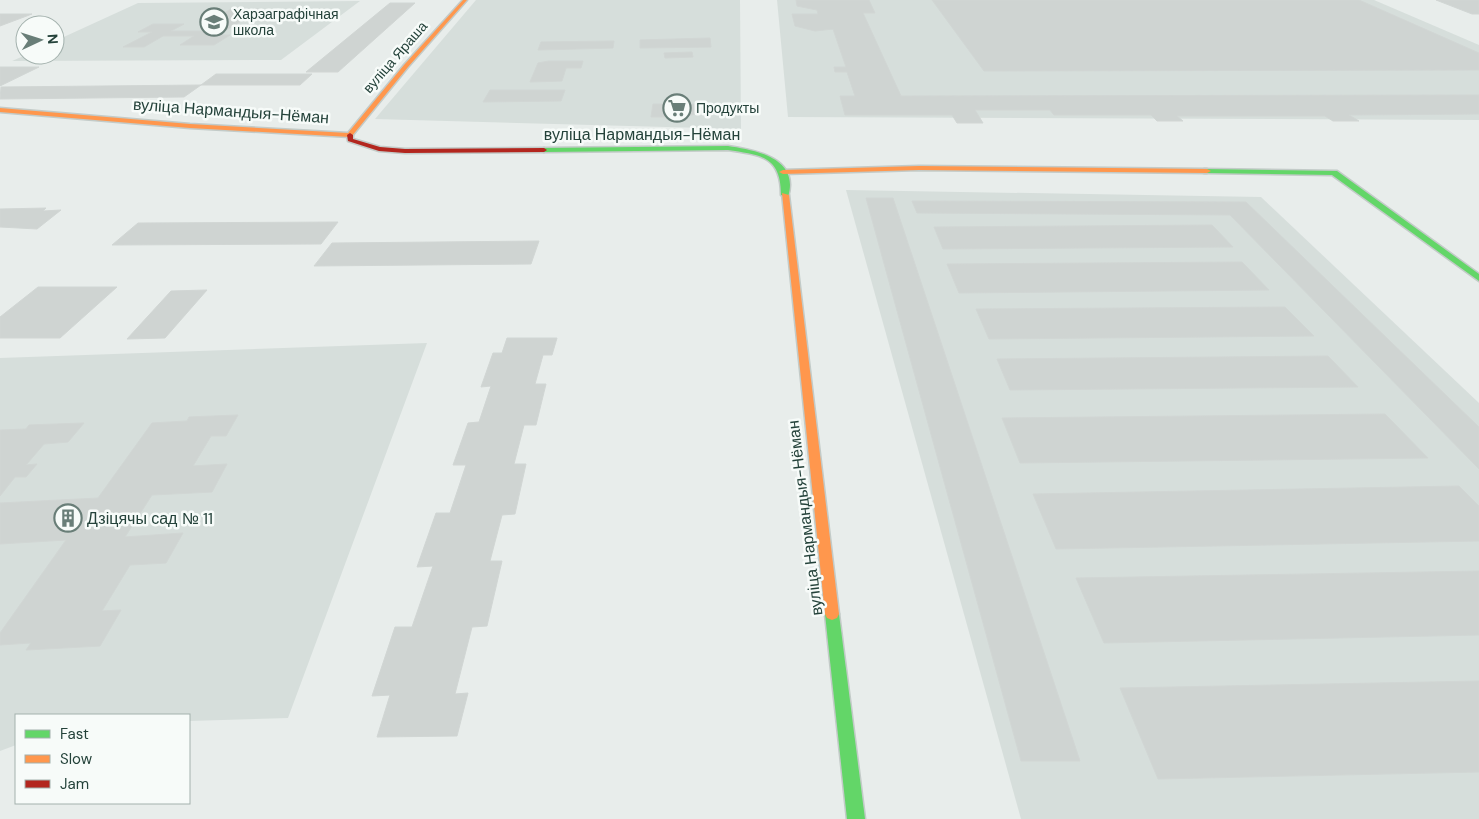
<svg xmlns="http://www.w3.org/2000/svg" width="1479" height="819" viewBox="0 0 1479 819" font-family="'DM Sans',sans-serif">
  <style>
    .built { fill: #d6dedb }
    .building { fill: #cfd4d2; stroke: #d1d6d4 }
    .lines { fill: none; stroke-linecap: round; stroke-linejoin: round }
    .fast-casing { stroke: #c3cbc8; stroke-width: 3 }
    .slow-casing { stroke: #c3cbc8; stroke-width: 3 }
    .jam-casing { stroke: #c3cbc8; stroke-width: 3 }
    .fast { fill: #63d668; fill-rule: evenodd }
    .slow { fill: #ff974d; fill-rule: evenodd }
    .jam { fill: #b3261e; fill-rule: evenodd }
    .labels { text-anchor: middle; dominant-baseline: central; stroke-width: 5; stroke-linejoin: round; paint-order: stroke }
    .far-poi-label { font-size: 14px; fill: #24423a; stroke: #f7fbf9; text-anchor: start }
    .far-street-label { font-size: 14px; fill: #24423a; stroke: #f7fbf9 }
    .street-label { font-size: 16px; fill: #24423a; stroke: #f7fbf9 }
    .poi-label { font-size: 16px; fill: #24423a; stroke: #f7fbf9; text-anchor: start }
  </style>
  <rect width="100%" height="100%" fill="#e8edeb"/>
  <g class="built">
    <path d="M 476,0 L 740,0 L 741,129 L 375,119 Z"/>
    <path d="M 777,0 L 1374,0 L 1479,45 L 1479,120 L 788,117 Z"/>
    <path d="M 360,1 L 281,60 L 12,61 L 26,55 L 55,55 L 55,41 L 138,3 Z"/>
    <path d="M 846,190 L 1261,197 L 1479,403 L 1479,819 L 1021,819 Z"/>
    <path d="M 427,343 L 288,718 L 189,721 L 189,715 L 16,715 L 16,745 L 0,751 L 0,358 Z"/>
  </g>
  <g class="building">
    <path d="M 796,0 L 869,0 L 875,13 L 863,13 L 901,96 L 1479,95 L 1479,114 L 1349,115 L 1359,121 L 1333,121 L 1325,116 L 1177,116 L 1183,121 L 1157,121 L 1151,115 L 1054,115 L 1050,110 L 975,110 L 983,123 L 957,123 L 952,115 L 845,115 L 840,96 L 855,96 L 847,72 L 835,72 L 834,67 L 846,67 L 833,29 L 815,31 L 795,26 L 792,14 L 818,14 L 817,10 L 797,6 Z"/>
    <path d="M 932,0 L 1359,0 L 1479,53 L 1479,70 L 984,71 Z"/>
    <path d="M 1436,0 L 1479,0 L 1479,14 L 1472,14 Z"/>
    <path d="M 390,3 L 415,3 L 338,72 L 306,72 Z"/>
    <path d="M 231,9 L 258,9 L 249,15 L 283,15 L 275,20 L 243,20 L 218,35 L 230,35 L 214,45 L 180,45 L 194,36 L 163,36 L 144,47 L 123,47 L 152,32 L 138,32 L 153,24 L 184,24 L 171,31 L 204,31 L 229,17 L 217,17 Z"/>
    <path d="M 0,14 L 32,14 L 0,26 Z"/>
    <path d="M 710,38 L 711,47 L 640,48 L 640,40 Z"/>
    <path d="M 614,41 L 613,48 L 538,50 L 541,42 Z"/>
    <path d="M 692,52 L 693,57 L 665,58 L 664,53 Z"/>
    <path d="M 549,61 L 583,61 L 581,68 L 566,68 L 562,81 L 530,82 L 538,63 Z"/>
    <path d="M 0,67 L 39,67 L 0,86 Z"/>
    <path d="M 216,74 L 312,74 L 300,85 L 201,85 Z"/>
    <path d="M 201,85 L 184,97 L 0,99 L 1,87 Z"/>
    <path d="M 490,90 L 565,90 L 561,101 L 483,102 Z"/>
    <path d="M 653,104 L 703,104 L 702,112 L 684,117 L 651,117 Z"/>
    <path d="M 866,198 L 893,198 L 1080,761 L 1021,761 Z"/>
    <path d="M 912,201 L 1246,202 L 1479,427 L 1479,469 L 1230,215 L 917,213 Z"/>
    <path d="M 46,208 L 43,211 L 61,210 L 37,229 L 0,227 L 0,209 Z"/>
    <path d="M 338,222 L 321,244 L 112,245 L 138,223 Z"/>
    <path d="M 1212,225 L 1233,247 L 943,249 L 934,227 Z"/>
    <path d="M 539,241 L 531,264 L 314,266 L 332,243 Z"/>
    <path d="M 1242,262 L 1269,290 L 959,293 L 947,264 Z"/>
    <path d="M 38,287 L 117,287 L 60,338 L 0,338 L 0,317 Z"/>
    <path d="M 207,290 L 165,338 L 127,339 L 171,291 Z"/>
    <path d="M 1285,307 L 1314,336 L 989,339 L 976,309 Z"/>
    <path d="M 507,338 L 557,338 L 552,355 L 543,355 L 535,384 L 546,384 L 536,425 L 524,425 L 514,464 L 526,464 L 515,514 L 502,515 L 490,561 L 502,561 L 487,626 L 472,627 L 455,694 L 468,693 L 457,736 L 377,737 L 390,695 L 372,696 L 395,627 L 412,627 L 433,566 L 417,567 L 436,513 L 450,513 L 466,465 L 453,465 L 468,423 L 479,422 L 491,386 L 481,387 L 493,353 L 502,353 Z"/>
    <path d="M 1328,356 L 1358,387 L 1010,390 L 997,359 Z"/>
    <path d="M 1385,414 L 1428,458 L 1020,463 L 1002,418 Z"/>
    <path d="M 238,415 L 226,436 L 211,436 L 193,466 L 227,464 L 212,492 L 152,495 L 125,537 L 183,533 L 166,563 L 130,565 L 102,611 L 121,610 L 100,646 L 26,650 L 31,643 L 0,645 L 0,633 L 66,540 L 0,544 L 0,503 L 98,498 L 152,423 L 187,421 L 189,417 Z"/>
    <path d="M 84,423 L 68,442 L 44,444 L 26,465 L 37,464 L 26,477 L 15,477 L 0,496 L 0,430 L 26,429 L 29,425 Z"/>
    <path d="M 1459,486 L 1479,506 L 1479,541 L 1056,549 L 1033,494 Z"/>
    <path d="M 1479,571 L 1479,635 L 1104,643 L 1076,578 Z"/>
    <path d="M 1479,681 L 1479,772 L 1158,779 L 1120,688 Z"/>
  </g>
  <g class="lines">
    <g class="fast-casing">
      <g id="fast">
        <path d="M 728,146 C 755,150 800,158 788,197 L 781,195 C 781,156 761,155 728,150 L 544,152 L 541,150 L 544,148 Z"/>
        <path d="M 1204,169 L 1337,171 L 1479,274 L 1479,281 L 1332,175 L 1207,173 L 1204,173 Z"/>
        <path d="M 832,608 L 837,610 L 839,614 L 865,819 L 847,819 L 825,614 L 827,610 Z"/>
      </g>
    </g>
    <g class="slow-casing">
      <g id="slow">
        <path d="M 463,0 L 467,0 L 408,67 L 352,136 L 350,137 L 190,128 L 0,112 L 0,108 L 190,124 L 348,133 L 404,65 Z"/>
        <path d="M 919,166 L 1207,169 L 1211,171 L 1207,173 L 919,170 L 783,174 L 779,172 L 783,170 Z"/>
        <path d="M 782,193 L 789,195 L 839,614 L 837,618 L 832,620 L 827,618 L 825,614 Z"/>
      </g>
    </g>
    <g class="jam-casing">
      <path id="jam" d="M 350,133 L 353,135 L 353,139 L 380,147 L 405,149 L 544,148 L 547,150 L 544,152 L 405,153 L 379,151 L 348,141 L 347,135 Z"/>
    </g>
    <use href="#fast" class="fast"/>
    <use href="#slow" class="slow"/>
    <use href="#jam" class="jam"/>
  </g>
  <defs>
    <g id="school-ring" transform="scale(1.4375)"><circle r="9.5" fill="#f7fbf9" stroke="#697e78" stroke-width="1.5"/><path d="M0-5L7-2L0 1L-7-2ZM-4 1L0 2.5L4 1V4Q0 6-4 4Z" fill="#697e78"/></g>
    <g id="supermarket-ring" transform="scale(1.4375)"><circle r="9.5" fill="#f7fbf9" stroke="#697e78" stroke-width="1.5"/><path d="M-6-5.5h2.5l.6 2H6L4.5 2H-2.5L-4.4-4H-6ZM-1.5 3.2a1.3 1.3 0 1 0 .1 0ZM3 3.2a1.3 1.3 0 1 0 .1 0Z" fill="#697e78"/></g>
    <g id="building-ring" transform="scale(1.4375)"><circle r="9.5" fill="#f7fbf9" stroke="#697e78" stroke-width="1.5"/><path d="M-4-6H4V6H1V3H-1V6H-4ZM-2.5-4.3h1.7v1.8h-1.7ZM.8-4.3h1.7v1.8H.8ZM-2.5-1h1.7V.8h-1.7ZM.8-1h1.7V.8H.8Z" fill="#697e78"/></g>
  </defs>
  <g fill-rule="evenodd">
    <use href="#school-ring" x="214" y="22"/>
    <use href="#supermarket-ring" x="677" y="108"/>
    <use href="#building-ring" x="68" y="518"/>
  </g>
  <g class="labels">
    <g class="far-poi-label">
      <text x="233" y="14">Харэаграфічная<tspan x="233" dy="16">школа</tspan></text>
      <text x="696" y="108">Продукты</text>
    </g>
    <g class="far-street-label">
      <text transform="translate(395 57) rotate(-49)">вуліца Яраша</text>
    </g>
    <g class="street-label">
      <text transform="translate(231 111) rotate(4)">вуліца Нармандыя-Нёман</text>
      <text x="642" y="134">вуліца Нармандыя-Нёман</text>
      <text transform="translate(805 518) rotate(-97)">вуліца Нармандыя-Нёман</text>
    </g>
    <g class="poi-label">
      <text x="87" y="518">Дзіцячы сад № 11</text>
    </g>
  </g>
  <rect x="15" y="714" width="175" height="90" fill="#f7fbf9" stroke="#a3b1ad"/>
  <rect x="25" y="730" width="25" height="8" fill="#63d668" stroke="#a3b1ad"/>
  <text x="60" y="739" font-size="15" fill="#24423a">Fast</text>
  <rect x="25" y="755" width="25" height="8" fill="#ff974d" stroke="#a3b1ad"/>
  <text x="60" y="764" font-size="15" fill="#24423a">Slow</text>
  <rect x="25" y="780" width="25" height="8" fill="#b3261e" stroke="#a3b1ad"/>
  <text x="60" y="789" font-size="15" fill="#24423a">Jam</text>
  <g transform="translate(40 40) rotate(86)"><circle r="24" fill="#f7fbf9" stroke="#a3b1ad"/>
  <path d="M0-4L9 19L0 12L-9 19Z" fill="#697e78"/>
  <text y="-8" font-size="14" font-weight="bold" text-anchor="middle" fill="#24423a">N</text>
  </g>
</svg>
